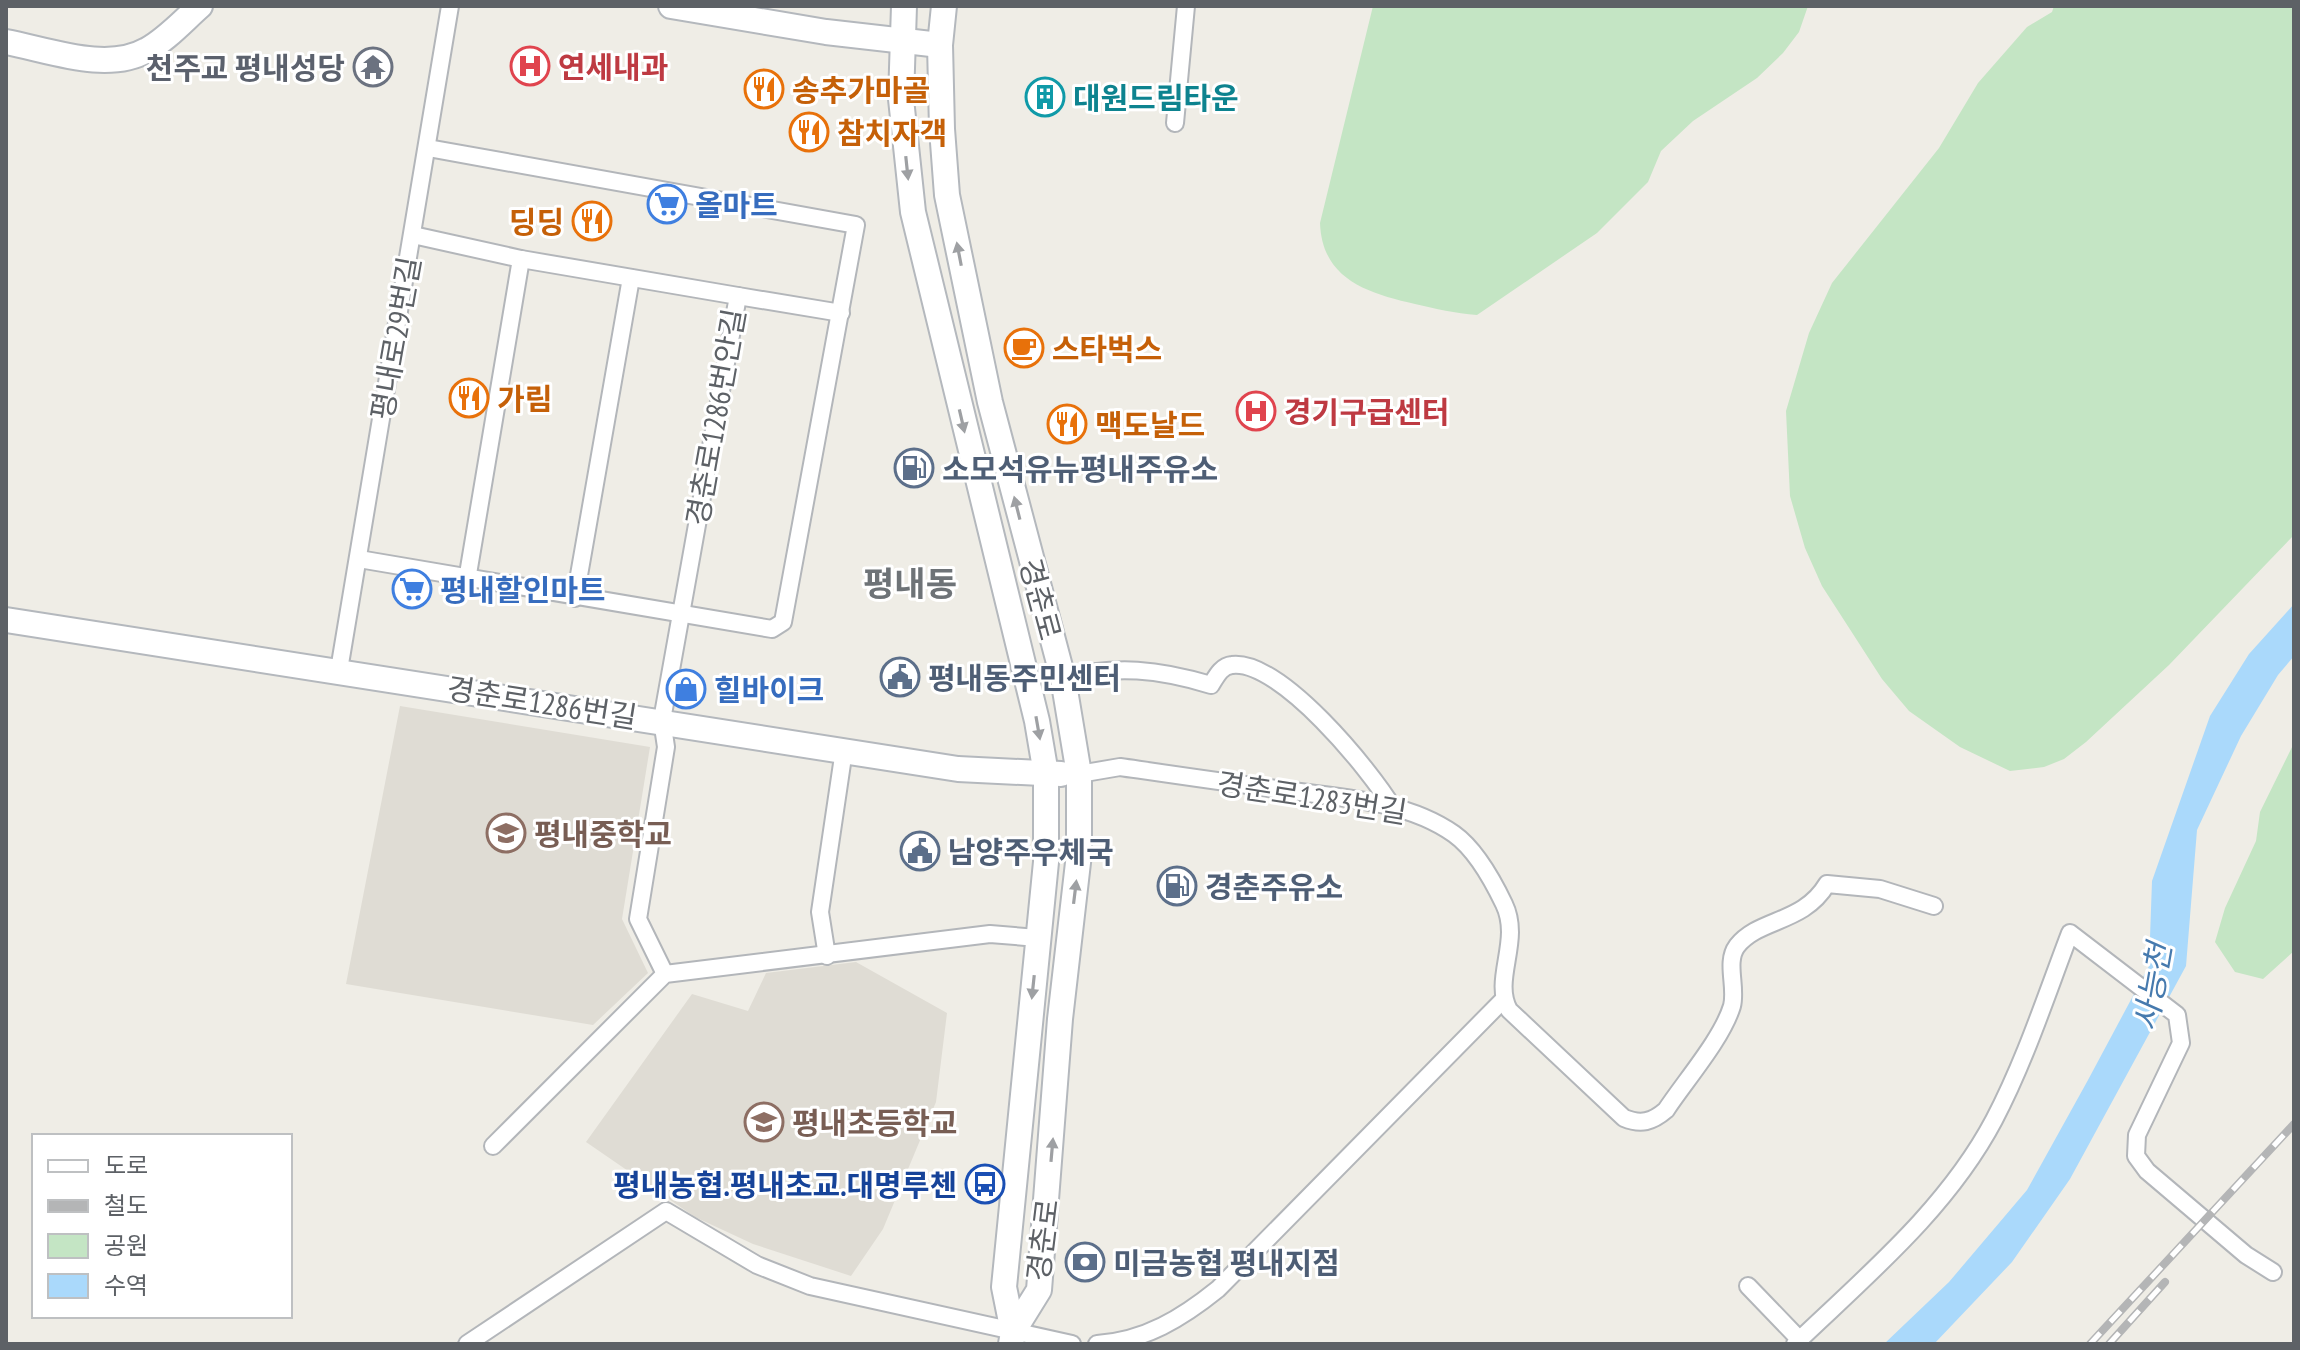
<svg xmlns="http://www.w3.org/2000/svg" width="2300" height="1350" viewBox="0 0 2300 1350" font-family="'PT Sans Narrow','Noto Sans KR',sans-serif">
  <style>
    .education { fill: #dfdcd4 }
    .green { fill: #c4e5c4 }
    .water { fill: #aad9fb }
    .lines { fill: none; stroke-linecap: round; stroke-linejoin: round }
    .street-casing { stroke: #b3b6ba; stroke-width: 20 }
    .secondary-casing { stroke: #b4b8bd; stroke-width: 28 }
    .street { stroke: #fff; stroke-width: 16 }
    .secondary { stroke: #fff; stroke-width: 24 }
    .rail-casing { stroke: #b4b5b6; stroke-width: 8 }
    .rail { stroke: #fff; stroke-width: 5; stroke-dasharray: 15; stroke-linecap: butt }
    .oneway { fill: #9ea0a3 }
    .labels { text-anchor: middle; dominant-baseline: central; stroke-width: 6; stroke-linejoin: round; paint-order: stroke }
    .health-label { font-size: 30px; font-weight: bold; fill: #be3a42; stroke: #fff; text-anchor: start }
    .worship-label { font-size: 30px; font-weight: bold; fill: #5b616d; stroke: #fff; text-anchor: end }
    .food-label { font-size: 30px; font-weight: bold; fill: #c56008; stroke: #fff; text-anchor: start }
    .culture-label { font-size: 30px; font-weight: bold; fill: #0d838f; stroke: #fff; text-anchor: start }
    .shop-label { font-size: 30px; font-weight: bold; fill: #366cbe; stroke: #fff; text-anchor: start }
    .street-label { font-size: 30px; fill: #5d6166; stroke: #fff }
    .service-label { font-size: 30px; font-weight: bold; fill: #4e5e75; stroke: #fff; text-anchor: start }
    .education-label { font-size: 30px; font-weight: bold; fill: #785e54; stroke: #fff; text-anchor: start }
    .transit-label { font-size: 30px; font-weight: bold; fill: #164399; stroke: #fff; text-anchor: end }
    .water-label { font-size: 32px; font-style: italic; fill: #467aae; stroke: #fff }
    .quarter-label { font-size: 34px; font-weight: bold; fill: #6e7377; stroke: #fff }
  </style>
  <rect width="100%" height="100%" fill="#efede6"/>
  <g class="education">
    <path d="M 400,706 L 650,747 L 622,919 L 648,973 L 593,1025 L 346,984 Z"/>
    <path d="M 856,962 L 947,1013 L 936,1102 L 883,1229 L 851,1276 L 753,1244 L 695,1217 L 586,1142 L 692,994 L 748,1011 L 766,973 Z"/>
  </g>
  <g class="green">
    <path d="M 1373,6 L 1808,6 L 1799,32 L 1783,53 L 1757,78 L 1693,121 L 1661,151 L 1648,182 L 1597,233 L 1477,315 C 1455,313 1436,309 1415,304 C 1367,293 1322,279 1320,223 Z"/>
    <path d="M 2054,6 L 2294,6 L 2294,535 L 2169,665 L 2086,742 L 2064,759 L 2044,767 L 2010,771 L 1960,747 L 1909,711 L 1882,679 L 1822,586 L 1805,548 L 1790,496 L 1786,411 L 1809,333 L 1832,283 L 1939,148 L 1978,83 L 2027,27 L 2052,12 Z"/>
    <path d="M 2294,743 L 2294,951 L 2263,979 L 2235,972 L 2215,942 L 2225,908 L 2256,841 L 2260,812 Z"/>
  </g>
  <path class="water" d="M 2294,604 L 2294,656 L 2278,675 L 2241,736 L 2197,830 L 2186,966 L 2070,1179 L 2012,1262 L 1934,1344 L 1884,1344 L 1949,1282 L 2027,1190 L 2088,1080 L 2149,966 L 2152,881 L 2210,716 L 2249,654 Z"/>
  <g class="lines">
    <g class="street-casing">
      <g id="street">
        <path d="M 1175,123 L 1186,6"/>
        <path d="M 413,235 L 521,259 L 738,296 L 662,720 L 666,747 L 638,919 L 665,974"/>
        <path d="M 738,296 L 841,313"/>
        <path d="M 359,559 L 772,629 L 783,622 L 856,225 L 428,148"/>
        <path d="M 467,580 L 521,259"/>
        <path d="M 575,598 L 631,278"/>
        <path d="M 339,670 L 450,6"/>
        <path d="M 1063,678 C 1117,665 1158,669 1211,685 C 1216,677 1221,666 1232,665 C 1280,659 1371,771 1393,808"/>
        <path d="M 1079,774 L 1120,767 C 1175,775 1229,783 1284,790 C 1341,798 1406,800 1454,834 C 1475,849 1493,881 1504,904 C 1522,941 1492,979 1509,1010 L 1624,1118 C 1641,1125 1652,1122 1666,1110 C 1685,1081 1722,1039 1732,1006 C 1737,987 1725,962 1737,946 C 1759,918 1803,924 1827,884 L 1880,889 L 1934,906"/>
        <path d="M 827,956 L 820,912 L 844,750"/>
        <path d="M 493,1146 L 665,974 L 990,934 L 1038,938"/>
        <path d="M 1748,1286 L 1800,1340"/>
        <path d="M 467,1344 L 666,1211 L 757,1265 L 810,1286 L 1072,1344"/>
        <path d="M 1097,1344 C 1145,1341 1182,1318 1218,1289 L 1503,1000"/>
        <path d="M 1795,1344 C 1866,1276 1947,1209 1994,1120 C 2025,1061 2046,996 2070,933 L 2177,1015 L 2181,1043 L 2137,1135 L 2136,1156 L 2147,1171 L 2246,1255 L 2273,1272"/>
      </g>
    </g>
    <g class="secondary-casing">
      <g id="secondary">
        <path d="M 671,6 L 826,32 L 940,45"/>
        <path d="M 904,6 L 901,99 L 913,212 L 1037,721 L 1046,774 L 1046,862 L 1004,1287 L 1013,1332"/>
        <path d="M 944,6 L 940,45 L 942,129 L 947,195 L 990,402 L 1063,678 L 1079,774 L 1079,854 L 1060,1019 L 1039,1290 L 1013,1332 L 1011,1344"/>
        <path d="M 6,42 C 49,50 107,73 147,50 C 166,40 184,20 200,6"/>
        <path d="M 6,620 L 958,769 L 1061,774"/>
      </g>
    </g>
    <use href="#street" class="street"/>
    <use href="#secondary" class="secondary"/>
    <g class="rail-casing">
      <g id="rail">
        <path d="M 2090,1344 L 2294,1124"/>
        <path d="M 2109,1344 L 2165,1282"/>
      </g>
    </g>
    <use href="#rail" class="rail"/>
  </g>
  <defs><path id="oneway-solid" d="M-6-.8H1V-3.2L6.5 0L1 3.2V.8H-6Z" transform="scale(2)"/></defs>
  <g class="oneway">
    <use href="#oneway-solid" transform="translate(907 168) rotate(84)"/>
    <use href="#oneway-solid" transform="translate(959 254) rotate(-101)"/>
    <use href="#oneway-solid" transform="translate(962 421) rotate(77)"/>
    <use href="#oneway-solid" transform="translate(1017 508) rotate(-104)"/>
    <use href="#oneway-solid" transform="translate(1038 728) rotate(80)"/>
    <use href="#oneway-solid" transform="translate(1075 892) rotate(-83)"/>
    <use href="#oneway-solid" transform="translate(1033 987) rotate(96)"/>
    <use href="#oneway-solid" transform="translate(1052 1150) rotate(-85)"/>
  </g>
  <defs>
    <g id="hospital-ring" transform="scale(2)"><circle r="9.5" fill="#fff" stroke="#e0444e" stroke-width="1.5"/><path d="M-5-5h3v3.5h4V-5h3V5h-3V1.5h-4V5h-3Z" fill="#e0444e"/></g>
    <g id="temple-ring" transform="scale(2)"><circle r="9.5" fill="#fff" stroke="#6b7280" stroke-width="1.5"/><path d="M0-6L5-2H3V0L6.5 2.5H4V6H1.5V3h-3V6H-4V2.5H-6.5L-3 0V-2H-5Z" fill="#6b7280"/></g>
    <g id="restaurant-ring" transform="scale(2)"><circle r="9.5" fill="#fff" stroke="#e8710a" stroke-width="1.5"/><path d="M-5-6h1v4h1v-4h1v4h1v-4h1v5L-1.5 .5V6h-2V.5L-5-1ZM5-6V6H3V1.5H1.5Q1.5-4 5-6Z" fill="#e8710a"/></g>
    <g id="building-ring" transform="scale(2)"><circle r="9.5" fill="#fff" stroke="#0f9aa8" stroke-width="1.5"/><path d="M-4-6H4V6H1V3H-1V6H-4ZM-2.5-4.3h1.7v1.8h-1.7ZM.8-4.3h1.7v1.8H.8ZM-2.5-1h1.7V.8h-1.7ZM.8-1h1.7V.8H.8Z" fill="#0f9aa8"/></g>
    <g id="supermarket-ring" transform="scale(2)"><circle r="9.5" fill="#fff" stroke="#3f7fe0" stroke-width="1.5"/><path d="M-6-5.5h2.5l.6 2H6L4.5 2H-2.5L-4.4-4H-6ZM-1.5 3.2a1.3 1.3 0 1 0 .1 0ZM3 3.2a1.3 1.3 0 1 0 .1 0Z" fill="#3f7fe0"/></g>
    <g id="cafe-ring" transform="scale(2)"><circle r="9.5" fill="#fff" stroke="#e8710a" stroke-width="1.5"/><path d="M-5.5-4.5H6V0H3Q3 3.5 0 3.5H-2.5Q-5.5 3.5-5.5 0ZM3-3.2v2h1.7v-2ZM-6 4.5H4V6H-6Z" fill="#e8710a"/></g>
    <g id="fuel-ring" transform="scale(2)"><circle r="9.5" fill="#fff" stroke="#5c6f8a" stroke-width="1.5"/><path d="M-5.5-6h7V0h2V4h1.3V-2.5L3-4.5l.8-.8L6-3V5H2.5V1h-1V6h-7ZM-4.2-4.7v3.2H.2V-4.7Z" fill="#5c6f8a"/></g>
    <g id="civic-ring" transform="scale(2)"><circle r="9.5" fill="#fff" stroke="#5c6f8a" stroke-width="1.5"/><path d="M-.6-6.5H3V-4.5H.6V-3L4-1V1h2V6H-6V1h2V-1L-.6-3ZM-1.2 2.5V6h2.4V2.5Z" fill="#5c6f8a"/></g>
    <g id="shop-ring" transform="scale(2)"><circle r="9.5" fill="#fff" stroke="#3f7fe0" stroke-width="1.5"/><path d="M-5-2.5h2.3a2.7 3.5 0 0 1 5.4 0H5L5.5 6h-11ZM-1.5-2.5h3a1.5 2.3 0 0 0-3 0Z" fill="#3f7fe0"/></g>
    <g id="school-ring" transform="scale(2)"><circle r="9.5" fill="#fff" stroke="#8d6e63" stroke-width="1.5"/><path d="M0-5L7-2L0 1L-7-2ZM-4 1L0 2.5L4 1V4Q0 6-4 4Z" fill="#8d6e63"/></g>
    <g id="bus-ring" transform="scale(2)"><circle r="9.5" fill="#fff" stroke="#1a4fb4" stroke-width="1.5"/><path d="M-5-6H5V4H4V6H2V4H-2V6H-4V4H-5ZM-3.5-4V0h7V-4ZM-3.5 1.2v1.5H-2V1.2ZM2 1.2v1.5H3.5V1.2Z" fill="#1a4fb4"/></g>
    <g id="bank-ring" transform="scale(2)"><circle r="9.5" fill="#fff" stroke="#5c6f8a" stroke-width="1.5"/><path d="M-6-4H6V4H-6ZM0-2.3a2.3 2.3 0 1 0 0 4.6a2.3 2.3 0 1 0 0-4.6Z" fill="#5c6f8a"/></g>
  </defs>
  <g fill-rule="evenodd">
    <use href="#hospital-ring" x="530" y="66"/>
    <use href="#temple-ring" x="373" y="67"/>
    <use href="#restaurant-ring" x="764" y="89"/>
    <use href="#building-ring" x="1045" y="97"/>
    <use href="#restaurant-ring" x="809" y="132"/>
    <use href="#supermarket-ring" x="667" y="204"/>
    <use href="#restaurant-ring" x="592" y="221"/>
    <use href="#cafe-ring" x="1024" y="348"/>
    <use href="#restaurant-ring" x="469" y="398"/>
    <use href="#hospital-ring" x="1256" y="411"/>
    <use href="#restaurant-ring" x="1067" y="424"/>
    <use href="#fuel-ring" x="914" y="468"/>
    <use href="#supermarket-ring" x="412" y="589"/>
    <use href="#civic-ring" x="900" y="677"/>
    <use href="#shop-ring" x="686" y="689"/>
    <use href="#school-ring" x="506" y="833"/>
    <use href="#civic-ring" x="920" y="851"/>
    <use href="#fuel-ring" x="1177" y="886"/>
    <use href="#school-ring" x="764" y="1122"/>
    <use href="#bus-ring" x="985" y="1184"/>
    <use href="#bank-ring" x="1085" y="1262"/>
  </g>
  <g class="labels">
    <g class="health-label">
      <text x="558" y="66">연세내과</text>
      <text x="1284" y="411">경기구급센터</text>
    </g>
    <g class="worship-label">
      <text x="345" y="67">천주교 평내성당</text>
    </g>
    <g class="food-label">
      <text x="792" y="89">송추가마골</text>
      <text x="837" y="132">참치자객</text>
      <text x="564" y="221" text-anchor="end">딩딩</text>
      <text x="1052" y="348">스타벅스</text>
      <text x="497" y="398">가림</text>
      <text x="1095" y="424">맥도날드</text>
    </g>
    <g class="culture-label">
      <text x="1073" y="97">대원드림타운</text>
    </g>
    <g class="shop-label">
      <text x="695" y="204">올마트</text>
      <text x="440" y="589">평내할인마트</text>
      <text x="714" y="689">힐바이크</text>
    </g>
    <g class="street-label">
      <text transform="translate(395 338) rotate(-80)">평내로29번길</text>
      <text transform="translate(715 417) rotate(-80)">경춘로1286번안길</text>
      <text transform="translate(1041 599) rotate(75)">경춘로</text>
      <text transform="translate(542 702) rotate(9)">경춘로1286번길</text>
      <text transform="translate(1312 797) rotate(9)">경춘로1283번길</text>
      <text transform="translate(1042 1240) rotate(-83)">경춘로</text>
    </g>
    <g class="service-label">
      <text x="942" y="468">소모석유뉴평내주유소</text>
      <text x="928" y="677">평내동주민센터</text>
      <text x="948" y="851">남양주우체국</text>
      <text x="1205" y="886">경춘주유소</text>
      <text x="1113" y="1262">미금농협 평내지점</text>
    </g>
    <g class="education-label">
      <text x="534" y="833">평내중학교</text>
      <text x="792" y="1122">평내초등학교</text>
    </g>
    <g class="transit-label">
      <text x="957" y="1184">평내농협.평내초교.대명루첸</text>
    </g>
    <g class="water-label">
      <text transform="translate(2152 987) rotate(-80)">사능천</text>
    </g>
    <g class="quarter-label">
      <text x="910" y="583">평내동</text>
    </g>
  </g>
  <rect width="2300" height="1350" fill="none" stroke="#5d6166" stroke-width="16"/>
  <rect x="32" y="1134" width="260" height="184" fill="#ffffff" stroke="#bec0c2" stroke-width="2"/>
  <rect x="48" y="1160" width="40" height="12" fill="#ffffff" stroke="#bec0c2" stroke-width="2"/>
  <text x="104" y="1174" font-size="24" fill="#5d6166">도로</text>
  <rect x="48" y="1200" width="40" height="12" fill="#b4b5b6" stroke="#bec0c2" stroke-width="2"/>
  <text x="104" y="1214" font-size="24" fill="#5d6166">철도</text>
  <rect x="48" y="1234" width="40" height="24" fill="#c4e5c4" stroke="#bec0c2" stroke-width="2"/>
  <text x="104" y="1254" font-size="24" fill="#5d6166">공원</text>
  <rect x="48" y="1274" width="40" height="24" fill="#aad9fb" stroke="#bec0c2" stroke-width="2"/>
  <text x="104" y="1294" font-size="24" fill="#5d6166">수역</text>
</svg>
